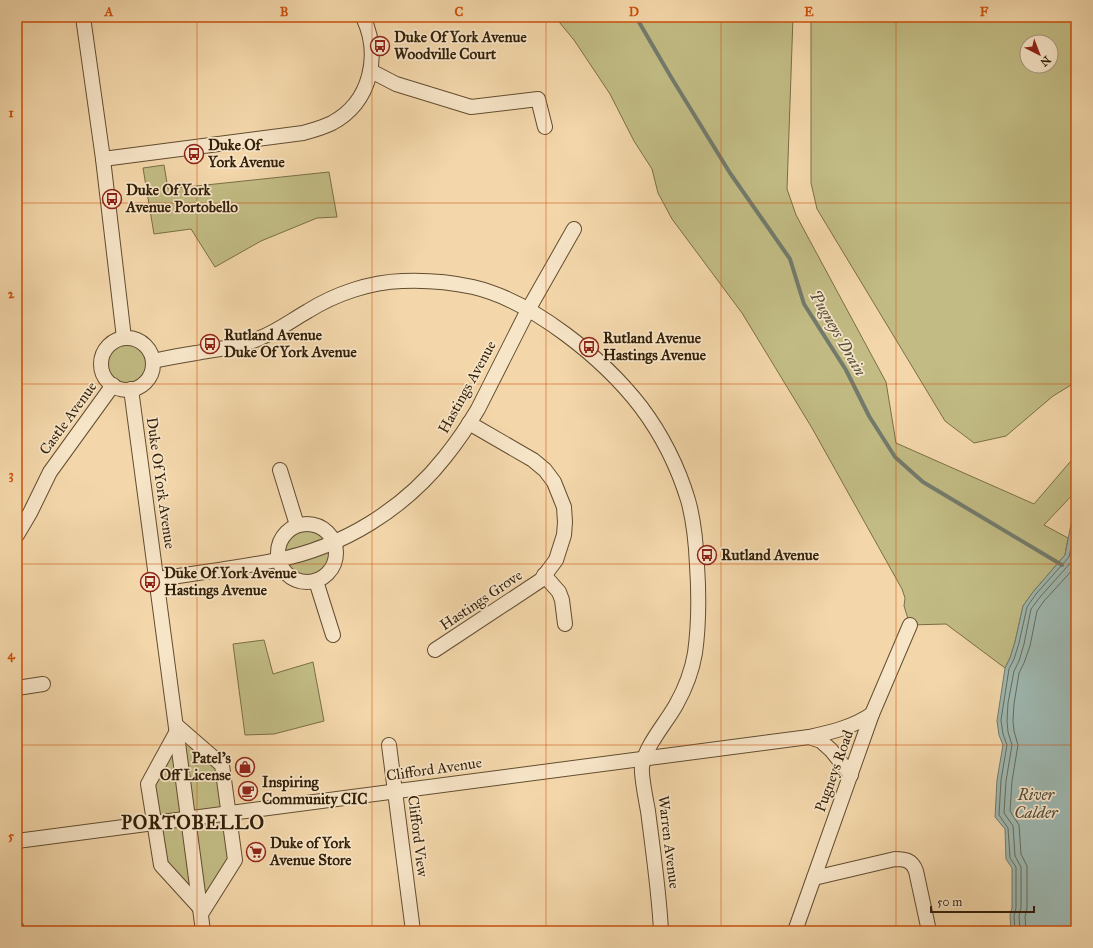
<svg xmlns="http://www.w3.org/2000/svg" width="1093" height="948" viewBox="0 0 1093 948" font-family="'IM FELL Great Primer',serif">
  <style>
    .green { fill: #c2bc84; stroke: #7a6e46; fill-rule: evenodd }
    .water { fill: #9eb8b1; stroke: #737b6d }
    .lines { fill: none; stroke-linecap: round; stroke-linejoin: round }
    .shore { stroke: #686c5c; stroke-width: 1 }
    .stream { stroke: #737b6d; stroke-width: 4 }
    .street-casing { stroke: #624d30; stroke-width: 16 }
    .street { stroke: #f7e5c8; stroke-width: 14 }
    .grid { fill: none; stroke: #cd500b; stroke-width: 1; stroke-opacity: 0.55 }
    .labels { text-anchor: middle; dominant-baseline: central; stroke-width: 3.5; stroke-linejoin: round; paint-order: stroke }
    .poi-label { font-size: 15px; font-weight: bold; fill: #321f08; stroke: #f7e5c8; text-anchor: start }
    .street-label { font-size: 15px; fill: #321f08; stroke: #f7e5c8 }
    .water-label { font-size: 16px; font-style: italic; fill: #524d3b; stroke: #f7e5c8 }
    .district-label { font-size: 19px; font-weight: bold; letter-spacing: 1px; fill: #321f08; stroke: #f7e5c8 }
    .neatline { fill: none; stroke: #cd500b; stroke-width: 1.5 }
    .grid-label { font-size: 13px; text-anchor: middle; font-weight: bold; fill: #cd500b }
  </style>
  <rect width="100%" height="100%" fill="#f3d7aa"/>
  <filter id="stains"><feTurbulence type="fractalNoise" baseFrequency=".005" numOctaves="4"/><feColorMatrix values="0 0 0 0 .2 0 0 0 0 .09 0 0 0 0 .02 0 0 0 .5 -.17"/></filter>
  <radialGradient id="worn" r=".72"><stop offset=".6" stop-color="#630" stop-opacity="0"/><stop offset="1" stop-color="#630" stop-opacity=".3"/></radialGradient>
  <g class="green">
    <path d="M 555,17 L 793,17 L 787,189 L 796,215 L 886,382 L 896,443 L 1034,504 L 1076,455 L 1076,491 L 1044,525 L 1068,538 L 1065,555 L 1033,592 L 1023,606 L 1015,642 L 1010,658 L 1005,668 L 946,624 L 910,625 L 904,606 L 905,598 L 902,589 L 812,428 L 742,313 L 672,219 L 658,193 L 652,169 L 634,141 L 610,94 L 574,40 Z"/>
    <path d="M 811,17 L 1076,17 L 1076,382 L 1053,396 L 1006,436 L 974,443 L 945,421 L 817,209 L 811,183 ZM 1027,42 L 1051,42 L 1051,66 L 1027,66 Z"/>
    <path d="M 164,165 L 168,189 L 329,172 L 337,217 L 317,218 L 261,241 L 215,267 L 191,229 L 154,234 L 143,168 Z"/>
    <circle cx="127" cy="364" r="26"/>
    <circle cx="307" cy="553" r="29"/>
    <path d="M 264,640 L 273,674 L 313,662 L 324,721 L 274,734 L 245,735 L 233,644 Z"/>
    <path d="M 177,731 L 222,765 L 235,860 L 201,914 L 161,865 L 148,784 Z"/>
  </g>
  <path class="water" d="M 1076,519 L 1076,931 L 1011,931 L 1010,915 L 1012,908 L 1012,868 L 1006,859 L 1005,829 L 995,817 L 997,780 L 1003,745 L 999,735 L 997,721 L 1005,668 L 1010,658 L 1015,642 L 1023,606 L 1033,592 L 1065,555 L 1071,524 Z"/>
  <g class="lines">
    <g class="shore">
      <path d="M 1015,931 L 1014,916 L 1016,908 L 1016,867 L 1010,858 L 1008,828 L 999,815 L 1001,780 L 1007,745 L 1003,734 L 1001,720 L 1009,669 L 1014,659 L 1019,643 L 1027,607 L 1036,594 L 1069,557 L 1076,525"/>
      <path d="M 1020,931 L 1019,916 L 1021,908 L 1021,867 L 1015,856 L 1013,826 L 1004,813 L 1006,781 L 1012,745 L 1008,732 L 1007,721 L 1008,703 L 1014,671 L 1019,661 L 1024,644 L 1031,609 L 1040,597 L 1073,560 L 1076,546"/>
      <path d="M 1026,931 L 1025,917 L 1027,908 L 1027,866 L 1021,854 L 1019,825 L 1010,811 L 1012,781 L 1018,745 L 1014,731 L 1013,721 L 1014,704 L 1019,673 L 1024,663 L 1030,646 L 1037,611 L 1044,601 L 1076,566"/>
    </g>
    <path class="stream" d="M 636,17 L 671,77 L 730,173 L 790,259 L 804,304 L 846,370 L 869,416 L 895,457 L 923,482 L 1062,565"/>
    <g class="street-casing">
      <g id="street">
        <path d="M 83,17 L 103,159 L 124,338"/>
        <path d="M 371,71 L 396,84 L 471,107 L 538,99 L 545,127"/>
        <path d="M 103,159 L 303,133 C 313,130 322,128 332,123 C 371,102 381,55 363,17"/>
        <circle cx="127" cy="364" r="26"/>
        <path d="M 153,361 C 167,358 182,355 196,353 C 218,349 240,347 260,338 C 278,331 292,320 308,311 C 335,294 370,282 402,281 C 425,280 450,282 473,287 C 533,301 604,359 641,407 C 662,435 678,467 688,500 C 694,521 696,543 697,565 C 699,595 699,624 695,653 C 692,671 685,689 676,705 C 666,723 645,746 642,767 C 641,776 646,800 648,811 C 653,851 659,891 661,931"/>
        <path d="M 131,389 L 203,931"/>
        <path d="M 280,470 L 297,525"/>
        <circle cx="307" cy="553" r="29"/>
        <path d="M 17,535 L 30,513 L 50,472 L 113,385"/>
        <path d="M 544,575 L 559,592 L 562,600 L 565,624"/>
        <path d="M 157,579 C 197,573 238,568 277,560 C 343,547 404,509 445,457 C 457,442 468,426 478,409 L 528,310 L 574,229"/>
        <path d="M 316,581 L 333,635"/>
        <path d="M 435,650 L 541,580 L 556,560 L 564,535 L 565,522 L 564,507 L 554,482 L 545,470 L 533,460 L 469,423"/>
        <path d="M 17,688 L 43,684"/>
        <path d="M 176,725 L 222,765 L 235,860 L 201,914"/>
        <path d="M 177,731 L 148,784 L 161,865 L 201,909"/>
        <path d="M 809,737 C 832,732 853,727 872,714"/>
        <path d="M 389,745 L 413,931"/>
        <path d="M 17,841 L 809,737 L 821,741 L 831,750 L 851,775"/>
        <path d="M 814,878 L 895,859 C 905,859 912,860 916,871 L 929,931"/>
        <path d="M 17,929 L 17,931"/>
        <path d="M 795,931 L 872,714 L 910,625"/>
      </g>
    </g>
    <use href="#street" class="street"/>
  </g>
  <path class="grid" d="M 197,17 L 197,931M 372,17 L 372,931M 546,17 L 546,931M 721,17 L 721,931M 896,17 L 896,931M 17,203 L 1076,203M 17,384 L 1076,384M 17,564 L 1076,564M 17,745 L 1076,745"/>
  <defs>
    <g id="bus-ring" transform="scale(1)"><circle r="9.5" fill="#f7e5c8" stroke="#8f2418" stroke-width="1.5"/><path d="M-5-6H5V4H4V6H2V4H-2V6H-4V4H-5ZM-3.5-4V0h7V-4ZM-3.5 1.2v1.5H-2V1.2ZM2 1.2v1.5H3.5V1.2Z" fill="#8f2418"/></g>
    <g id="shop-ring" transform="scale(1)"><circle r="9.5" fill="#f7e5c8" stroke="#8f2418" stroke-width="1.5"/><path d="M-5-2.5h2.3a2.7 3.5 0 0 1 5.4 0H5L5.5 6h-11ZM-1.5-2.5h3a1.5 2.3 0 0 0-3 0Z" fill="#8f2418"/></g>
    <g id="cafe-ring" transform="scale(1)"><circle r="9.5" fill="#f7e5c8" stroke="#8f2418" stroke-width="1.5"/><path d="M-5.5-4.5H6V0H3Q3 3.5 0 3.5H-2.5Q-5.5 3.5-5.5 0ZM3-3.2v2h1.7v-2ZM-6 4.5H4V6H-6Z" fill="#8f2418"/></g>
    <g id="supermarket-ring" transform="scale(1)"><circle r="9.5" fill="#f7e5c8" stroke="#8f2418" stroke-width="1.5"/><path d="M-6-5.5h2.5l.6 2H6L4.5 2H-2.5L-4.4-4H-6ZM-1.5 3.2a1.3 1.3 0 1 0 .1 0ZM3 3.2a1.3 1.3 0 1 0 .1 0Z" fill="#8f2418"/></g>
  </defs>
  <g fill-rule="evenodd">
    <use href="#bus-ring" x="380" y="46"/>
    <use href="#bus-ring" x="194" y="154"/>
    <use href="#bus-ring" x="112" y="199"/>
    <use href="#bus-ring" x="210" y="344"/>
    <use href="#bus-ring" x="589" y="347"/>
    <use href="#bus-ring" x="707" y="555"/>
    <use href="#bus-ring" x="150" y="582"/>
    <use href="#shop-ring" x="245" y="767"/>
    <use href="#cafe-ring" x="248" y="791"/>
    <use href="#supermarket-ring" x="256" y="852"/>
  </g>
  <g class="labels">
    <g class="poi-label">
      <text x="394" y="37">Duke Of York Avenue<tspan x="394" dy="17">Woodville Court</tspan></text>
      <text x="208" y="145">Duke Of<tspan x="208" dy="17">York Avenue</tspan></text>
      <text x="126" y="190">Duke Of York<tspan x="126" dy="17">Avenue Portobello</tspan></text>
      <text x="224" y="335">Rutland Avenue<tspan x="224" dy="17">Duke Of York Avenue</tspan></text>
      <text x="603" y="338">Rutland Avenue<tspan x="603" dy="17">Hastings Avenue</tspan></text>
      <text x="721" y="555">Rutland Avenue</text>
      <text x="164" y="573">Duke Of York Avenue<tspan x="164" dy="17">Hastings Avenue</tspan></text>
      <text x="231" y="758" text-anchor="end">Patel's<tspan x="231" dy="17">Off License</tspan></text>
      <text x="262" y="782">Inspiring<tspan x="262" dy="17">Community CIC</tspan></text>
      <text x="270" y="843">Duke of York<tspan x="270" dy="17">Avenue Store</tspan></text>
    </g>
    <g class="street-label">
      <text transform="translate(467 387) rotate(-61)">Hastings Avenue</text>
      <text transform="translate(68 418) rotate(-54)">Castle Avenue</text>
      <text transform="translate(161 483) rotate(82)">Duke Of York Avenue</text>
      <text transform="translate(481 600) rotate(-34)">Hastings Grove</text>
      <text transform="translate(434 769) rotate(-8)">Clifford Avenue</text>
      <text transform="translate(834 771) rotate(-70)">Pugneys Road</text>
      <text transform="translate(418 836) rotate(83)">Clifford View</text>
      <text transform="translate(669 842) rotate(83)">Warren Avenue</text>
    </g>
    <g class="water-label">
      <text transform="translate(838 333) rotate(60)">Pugneys Drain</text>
      <text x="1036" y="794">River<tspan x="1036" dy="18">Calder</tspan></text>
    </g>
    <g class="district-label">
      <text x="193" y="822">PORTOBELLO</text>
    </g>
  </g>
  <rect width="1093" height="948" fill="none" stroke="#f3d7aa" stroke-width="44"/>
  <g transform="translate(1039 54) rotate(138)"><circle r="19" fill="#f7e5c8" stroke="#a8967b"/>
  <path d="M0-3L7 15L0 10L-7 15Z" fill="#8f2418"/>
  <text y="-6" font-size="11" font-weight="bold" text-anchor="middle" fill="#321f08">N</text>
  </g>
  <path d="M931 906v6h103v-6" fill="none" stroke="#321f08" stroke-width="2"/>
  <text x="937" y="906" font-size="12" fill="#321f08" stroke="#f7e5c8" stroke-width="3" paint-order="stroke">50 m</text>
  <rect x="22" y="22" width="1049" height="904" class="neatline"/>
  <g class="grid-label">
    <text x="109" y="16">A</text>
    <text x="284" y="16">B</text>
    <text x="459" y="16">C</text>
    <text x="634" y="16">D</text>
    <text x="809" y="16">E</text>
    <text x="984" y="16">F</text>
    <text x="11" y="117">1</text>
    <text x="11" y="298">2</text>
    <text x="11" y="479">3</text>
    <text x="11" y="659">4</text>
    <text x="11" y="840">5</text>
  </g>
  <rect width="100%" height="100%" filter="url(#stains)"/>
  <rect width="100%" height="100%" fill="url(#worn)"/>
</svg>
